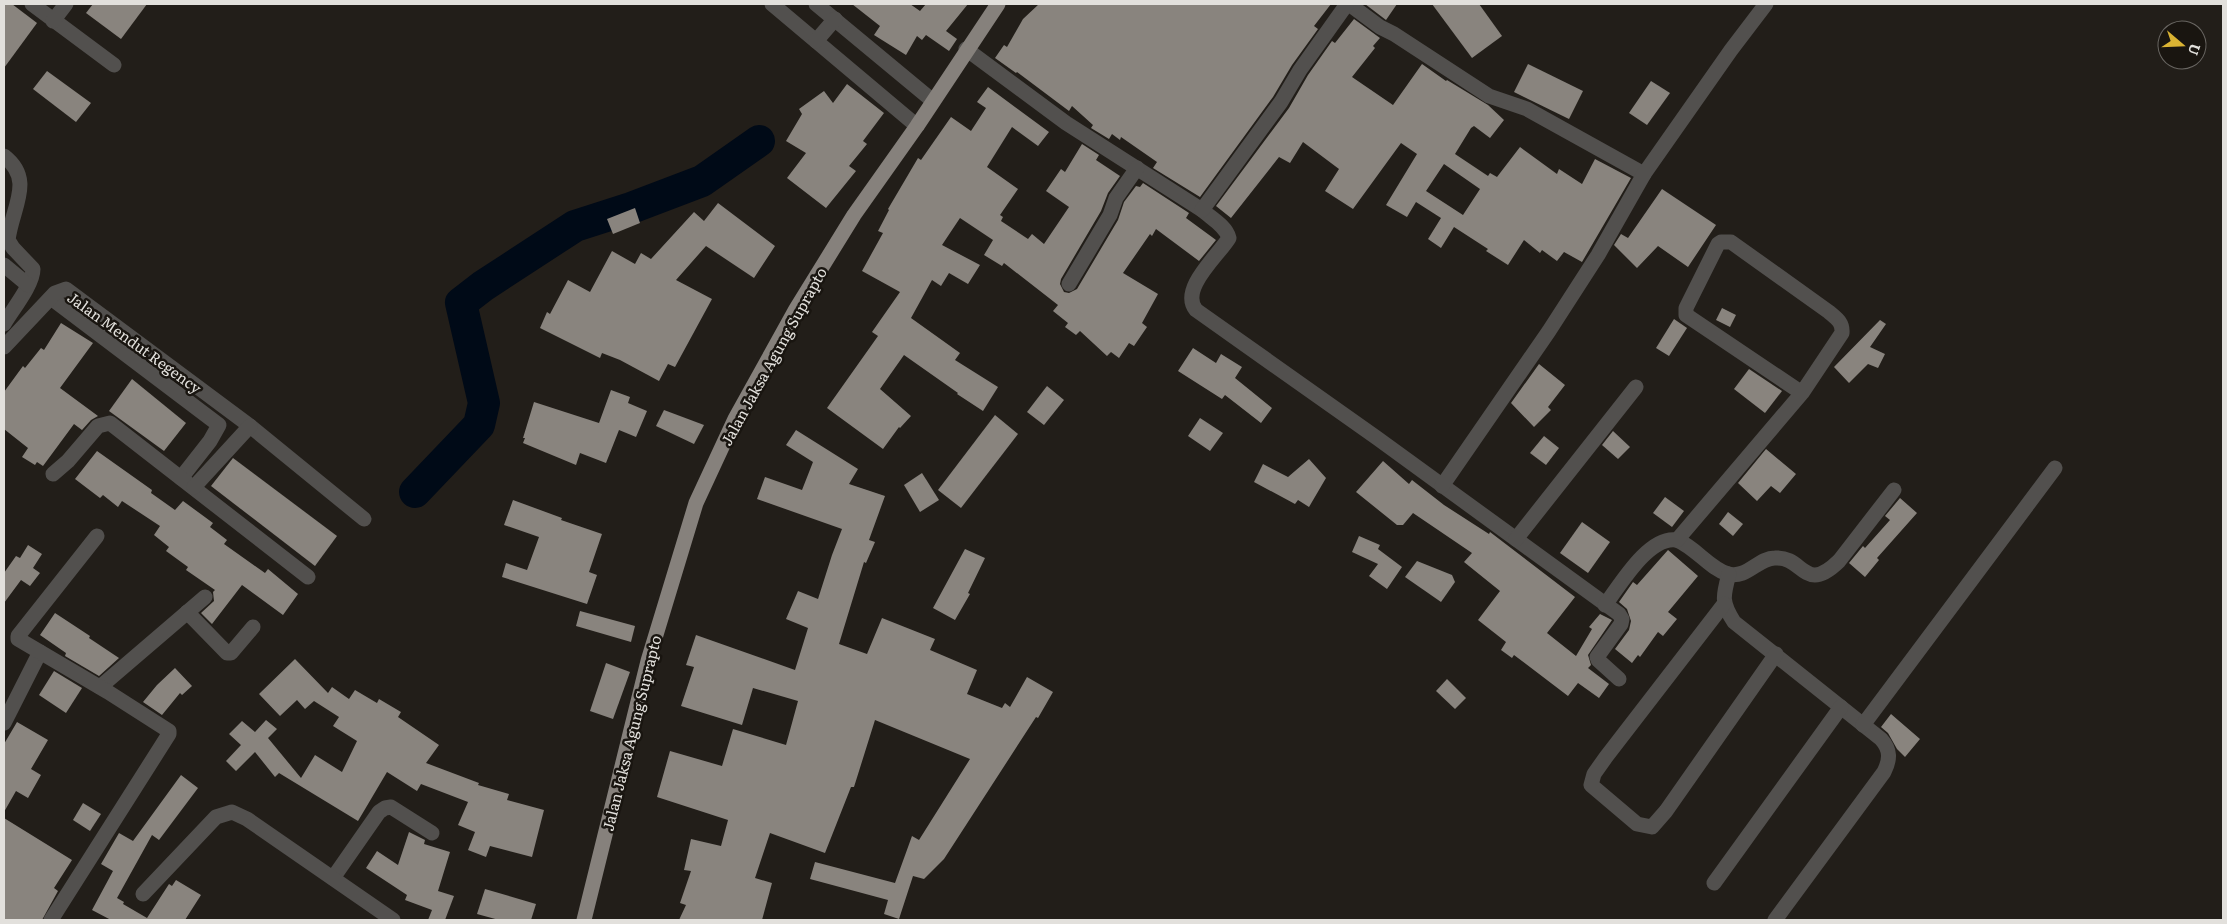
<svg xmlns="http://www.w3.org/2000/svg" width="2227" height="924" viewBox="0 0 2227 924" font-family="Literata,serif">
  <style>
    .lines { fill: none; stroke-linecap: round; stroke-linejoin: round }
    .river { stroke: #000a17; stroke-width: 32 }
    .building { fill: #89847e; fill-rule: evenodd }
    .minor { stroke: #52504e; stroke-width: 15 }
    .major { stroke: #86817c; stroke-width: 15 }
    .labels { text-anchor: middle; dominant-baseline: central; stroke-width: 5; stroke-linejoin: round; paint-order: stroke }
    .street-label { font-size: 15px; fill: #e2e0dc; stroke: #191510 }
  </style>
  <rect width="100%" height="100%" fill="#221e19"/>
  <g class="lines">
    <path class="river" d="M 415,492 L 479,425 L 484,403 L 461,303 L 483,286 L 575,226 L 631,208 L 702,181 L 759,141"/>
  </g>
  <g class="building">
    <path d="M 4,4 L 12,4 L 37,23 L 4,68 Z"/>
    <path d="M 93,4 L 147,4 L 121,39 L 86,13 Z"/>
    <path d="M 852,4 L 910,4 L 920,11 L 926,4 L 968,4 L 946,31 L 957,39 L 949,51 L 926,35 L 922,40 L 917,36 L 906,55 L 874,35 L 880,26 Z"/>
    <path d="M 1039,4 L 1331,4 L 1314,26 L 1318,29 L 1292,65 L 1273,97 L 1200,197 L 1153,168 L 1157,162 L 1121,137 L 1120,140 L 1112,134 L 1109,139 L 1091,128 L 1093,125 L 1072,106 L 1069,111 L 1017,72 L 1016,73 L 995,58 L 1004,45 L 1007,47 L 1023,19 Z"/>
    <path d="M 1365,4 L 1397,4 L 1386,20 Z"/>
    <path d="M 1432,4 L 1479,4 L 1502,36 L 1472,58 Z"/>
    <path d="M 1354,19 L 1380,38 L 1373,46 L 1375,48 L 1352,77 L 1393,105 L 1422,64 L 1446,81 L 1447,80 L 1488,105 L 1504,120 L 1490,138 L 1474,126 L 1471,128 L 1455,154 L 1488,176 L 1490,173 L 1497,177 L 1520,147 L 1557,174 L 1559,169 L 1582,184 L 1595,159 L 1631,178 L 1582,262 L 1564,252 L 1557,261 L 1542,250 L 1540,253 L 1524,240 L 1508,265 L 1486,251 L 1488,249 L 1454,227 L 1441,248 L 1428,239 L 1441,218 L 1416,202 L 1407,217 L 1386,205 L 1417,154 L 1401,143 L 1353,209 L 1325,191 L 1339,169 L 1303,142 L 1290,163 L 1279,157 L 1231,218 L 1216,206 L 1289,108 L 1308,75 L 1332,41 L 1335,43 ZM 1444,164 L 1480,189 L 1463,215 L 1426,191 Z"/>
    <path d="M 1528,64 L 1583,91 L 1569,119 L 1514,92 Z"/>
    <path d="M 47,71 L 91,103 L 76,122 L 33,89 Z"/>
    <path d="M 1651,81 L 1670,93 L 1647,125 L 1629,113 Z"/>
    <path d="M 847,84 L 884,113 L 863,141 L 867,144 L 849,166 L 856,171 L 826,208 L 787,178 L 806,153 L 786,141 L 802,114 L 799,109 L 824,91 L 833,103 Z"/>
    <path d="M 988,87 L 1049,132 L 1038,146 L 1012,127 L 987,167 L 1018,189 L 1000,215 L 1003,217 L 1001,221 L 1028,239 L 1032,234 L 1044,244 L 1069,207 L 1046,191 L 1061,169 L 1065,172 L 1082,144 L 1099,155 L 1096,160 L 1120,176 L 1108,193 L 1101,211 L 1061,279 L 1060,284 L 1064,292 L 1069,293 L 1077,289 L 1118,220 L 1124,202 L 1136,186 L 1140,187 L 1143,183 L 1189,213 L 1186,218 L 1216,240 L 1199,261 L 1156,229 L 1152,236 L 1150,234 L 1123,273 L 1158,294 L 1142,323 L 1147,327 L 1134,346 L 1129,343 L 1119,358 L 1111,352 L 1107,356 L 1080,331 L 1076,335 L 1065,327 L 1068,323 L 1053,311 L 1058,305 L 1004,263 L 1002,266 L 984,255 L 993,240 L 960,218 L 942,245 L 980,265 L 968,284 L 949,273 L 941,286 L 932,280 L 911,318 L 960,353 L 955,360 L 998,387 L 983,411 L 957,394 L 958,393 L 904,355 L 880,389 L 911,416 L 900,428 L 899,427 L 883,449 L 827,408 L 878,336 L 872,332 L 900,292 L 862,271 L 883,233 L 878,231 L 889,210 L 888,209 L 918,158 L 921,160 L 951,117 L 971,131 L 986,108 L 977,102 Z"/>
    <path d="M 1662,189 L 1716,225 L 1688,267 L 1658,246 L 1637,268 L 1614,245 L 1621,234 L 1628,238 Z"/>
    <path d="M 718,203 L 775,246 L 754,278 L 706,246 L 676,280 L 712,299 L 675,367 L 668,364 L 659,381 L 620,360 L 602,353 L 600,358 L 540,328 L 547,312 L 550,314 L 568,280 L 590,292 L 612,251 L 635,264 L 641,253 L 651,259 L 694,212 L 704,221 Z"/>
    <path d="M 635,208 L 640,223 L 613,234 L 607,219 Z"/>
    <path d="M 1722,308 L 1736,315 L 1730,327 L 1716,320 Z"/>
    <path d="M 1674,319 L 1687,328 L 1669,356 L 1656,348 Z"/>
    <path d="M 1880,320 L 1886,324 L 1870,347 L 1885,354 L 1878,368 L 1868,364 L 1849,383 L 1834,367 Z"/>
    <path d="M 61,323 L 93,343 L 60,388 L 98,416 L 91,420 L 82,430 L 74,424 L 43,466 L 37,462 L 35,465 L 22,457 L 28,448 L 4,429 L 4,392 L 23,366 L 25,368 L 41,348 L 44,350 Z"/>
    <path d="M 1193,348 L 1216,363 L 1221,354 L 1242,367 L 1235,378 L 1272,408 L 1261,423 L 1225,395 L 1222,399 L 1178,371 Z"/>
    <path d="M 1539,364 L 1565,385 L 1548,407 L 1551,410 L 1534,427 L 1511,403 Z"/>
    <path d="M 1749,369 L 1782,391 L 1765,413 L 1734,389 Z"/>
    <path d="M 132,379 L 186,423 L 164,451 L 109,411 Z"/>
    <path d="M 1047,386 L 1064,400 L 1044,425 L 1027,412 Z"/>
    <path d="M 611,390 L 630,397 L 628,403 L 647,411 L 636,437 L 619,430 L 606,463 L 580,453 L 576,465 L 523,443 L 525,438 L 523,438 L 534,402 L 599,423 Z"/>
    <path d="M 664,410 L 704,425 L 694,444 L 656,426 Z"/>
    <path d="M 995,415 L 1018,434 L 961,508 L 938,490 Z"/>
    <path d="M 1200,418 L 1223,433 L 1210,451 L 1188,436 Z"/>
    <path d="M 796,430 L 858,469 L 849,484 L 885,496 L 869,540 L 875,542 L 866,563 L 864,562 L 839,644 L 867,654 L 882,618 L 935,639 L 930,650 L 977,670 L 967,694 L 1002,708 L 1005,703 L 1010,707 L 1027,677 L 1053,692 L 1038,718 L 1036,717 L 944,859 L 924,879 L 913,876 L 899,919 L 884,914 L 888,900 L 810,879 L 815,862 L 895,883 L 912,836 L 919,840 L 970,759 L 875,720 L 854,787 L 851,787 L 825,853 L 770,833 L 755,878 L 772,883 L 762,920 L 679,920 L 686,905 L 680,903 L 691,871 L 684,870 L 691,839 L 721,846 L 728,820 L 657,797 L 670,751 L 722,766 L 733,729 L 786,745 L 798,701 L 753,688 L 742,725 L 681,706 L 694,667 L 686,665 L 696,635 L 795,670 L 808,628 L 786,619 L 798,591 L 818,599 L 832,555 L 842,529 L 757,499 L 765,477 L 802,490 L 813,462 L 786,445 Z"/>
    <path d="M 1613,431 L 1630,447 L 1618,459 L 1602,445 Z"/>
    <path d="M 1544,436 L 1559,448 L 1546,465 L 1530,453 Z"/>
    <path d="M 1766,449 L 1796,474 L 1780,493 L 1771,486 L 1757,501 L 1738,483 Z"/>
    <path d="M 97,451 L 152,490 L 151,493 L 175,510 L 183,501 L 213,523 L 210,527 L 227,540 L 224,544 L 265,573 L 268,569 L 298,594 L 283,615 L 242,585 L 212,624 L 201,613 L 214,601 L 213,592 L 215,590 L 186,570 L 188,567 L 166,551 L 169,547 L 154,535 L 160,526 L 122,501 L 118,507 L 103,495 L 100,498 L 75,479 Z"/>
    <path d="M 233,458 L 337,536 L 315,566 L 211,486 Z"/>
    <path d="M 1309,459 L 1326,478 L 1309,507 L 1298,500 L 1295,504 L 1254,482 L 1263,464 L 1288,477 Z"/>
    <path d="M 1383,461 L 1409,484 L 1412,480 L 1444,505 L 1489,534 L 1490,532 L 1575,597 L 1547,633 L 1576,656 L 1592,629 L 1589,627 L 1600,614 L 1612,620 L 1588,655 L 1591,665 L 1588,668 L 1609,684 L 1599,698 L 1578,683 L 1568,696 L 1514,655 L 1512,658 L 1501,650 L 1506,642 L 1478,620 L 1500,591 L 1464,562 L 1472,553 L 1413,513 L 1403,525 L 1397,525 L 1356,492 Z"/>
    <path d="M 922,473 L 939,500 L 920,512 L 904,485 Z"/>
    <path d="M 1665,497 L 1684,511 L 1672,527 L 1653,513 Z"/>
    <path d="M 1900,498 L 1917,513 L 1877,558 L 1879,560 L 1865,577 L 1849,563 L 1863,546 L 1865,548 L 1890,520 L 1885,516 Z"/>
    <path d="M 513,500 L 562,518 L 561,520 L 602,534 L 589,572 L 597,575 L 587,604 L 502,577 L 506,563 L 527,570 L 539,537 L 504,525 Z"/>
    <path d="M 1728,512 L 1743,524 L 1733,536 L 1719,524 Z"/>
    <path d="M 1582,522 L 1610,542 L 1588,573 L 1560,553 Z"/>
    <path d="M 1359,536 L 1380,545 L 1378,549 L 1402,567 L 1387,589 L 1369,576 L 1378,564 L 1352,552 Z"/>
    <path d="M 28,545 L 42,554 L 33,568 L 40,573 L 30,586 L 21,580 L 4,603 L 4,573 L 16,556 L 20,558 Z"/>
    <path d="M 965,549 L 985,558 L 968,593 L 970,594 L 955,620 L 933,608 Z"/>
    <path d="M 1668,550 L 1698,576 L 1668,612 L 1677,619 L 1663,636 L 1658,632 L 1640,657 L 1638,655 L 1632,663 L 1615,649 L 1629,630 L 1631,621 L 1627,609 L 1619,602 L 1633,582 L 1637,585 Z"/>
    <path d="M 1417,561 L 1452,575 L 1455,582 L 1441,602 L 1405,577 Z"/>
    <path d="M 580,611 L 635,626 L 631,642 L 576,626 Z"/>
    <path d="M 55,613 L 90,636 L 89,638 L 119,658 L 99,676 L 65,656 L 66,653 L 40,635 Z"/>
    <path d="M 295,659 L 328,693 L 332,687 L 349,699 L 355,690 L 377,703 L 379,699 L 401,712 L 398,717 L 439,745 L 426,763 L 479,783 L 478,785 L 509,794 L 507,800 L 544,810 L 532,857 L 490,846 L 486,857 L 468,850 L 475,832 L 458,825 L 468,802 L 421,784 L 417,791 L 387,772 L 358,821 L 279,773 L 275,777 L 255,752 L 236,771 L 226,761 L 241,745 L 229,734 L 242,721 L 255,732 L 266,720 L 277,729 L 268,738 L 301,778 L 315,755 L 342,772 L 357,741 L 333,726 L 339,717 L 314,701 L 305,709 L 297,700 L 280,716 L 259,694 Z"/>
    <path d="M 606,663 L 630,672 L 613,719 L 590,711 Z"/>
    <path d="M 175,668 L 192,686 L 182,695 L 180,693 L 162,715 L 143,702 L 157,685 Z"/>
    <path d="M 54,671 L 82,688 L 66,713 L 39,695 Z"/>
    <path d="M 1447,679 L 1466,698 L 1455,709 L 1436,691 Z"/>
    <path d="M 1891,714 L 1920,739 L 1905,757 L 1897,749 L 1888,733 L 1881,727 Z"/>
    <path d="M 17,722 L 48,740 L 31,769 L 41,775 L 28,798 L 16,791 L 4,812 L 4,744 Z"/>
    <path d="M 181,775 L 198,788 L 159,840 L 152,835 L 117,898 L 124,902 L 123,904 L 147,918 L 169,884 L 172,886 L 176,880 L 201,895 L 185,920 L 111,920 L 92,910 L 113,871 L 101,864 L 119,833 L 133,841 Z"/>
    <path d="M 83,803 L 101,814 L 90,831 L 73,820 Z"/>
    <path d="M 4,818 L 72,860 L 54,888 L 58,891 L 42,920 L 4,920 Z"/>
    <path d="M 409,832 L 425,840 L 424,844 L 450,852 L 438,891 L 454,896 L 445,920 L 428,920 L 432,910 L 405,900 L 407,895 L 366,868 L 377,851 L 398,865 Z"/>
    <path d="M 485,889 L 536,904 L 531,920 L 499,920 L 477,914 Z"/>
  </g>
  <g class="lines">
    <g class="minor">
      <path d="M 32,4 L 114,65"/>
      <path d="M 772,4 L 917,126"/>
      <path d="M 816,4 L 933,101"/>
      <path d="M 1349,4 L 1380,27 L 1394,34 L 1489,96 L 1527,109 L 1644,174"/>
      <path d="M 53,21 L 66,4"/>
      <path d="M 816,41 L 835,19"/>
      <path d="M 966,49 L 1066,123 L 1202,210 C 1211,218 1226,226 1229,238 C 1218,256 1179,289 1196,310 L 1377,438 L 1619,614 L 1622,619 L 1621,624 L 1597,657 L 1598,660 L 1619,679"/>
      <path d="M 4,156 C 35,180 12,207 8,240 L 13,248 L 33,269 C 33,285 12,310 4,324"/>
      <path d="M 1202,210 L 1281,102 L 1300,70 L 1347,4"/>
      <path d="M 4,265 L 28,285"/>
      <path d="M 1069,284 L 1110,215 L 1116,198 L 1137,168"/>
      <path d="M 51,298 L 219,425 L 210,441 L 181,478"/>
      <path d="M 4,347 L 55,293 L 66,289 L 250,426 L 364,519"/>
      <path d="M 53,474 L 68,461 L 98,426 L 110,423 L 308,577"/>
      <path d="M 1442,486 L 1549,331 L 1598,255 L 1644,174 L 1731,50 L 1766,4"/>
      <path d="M 194,487 L 250,426"/>
      <path d="M 1516,539 L 1636,387"/>
      <path d="M 1677,540 C 1696,548 1709,568 1728,574 C 1747,579 1758,558 1775,558 C 1804,556 1804,595 1839,561 L 1894,490"/>
      <path d="M 1729,574 C 1723,596 1721,602 1734,622 L 1881,739 C 1891,750 1890,760 1884,772 L 1775,920"/>
      <path d="M 1724,604 L 1606,757 L 1594,774 L 1591,785 L 1637,824 L 1652,827 L 1666,811 L 1776,654"/>
      <path d="M 1605,605 C 1620,585 1649,535 1677,540 L 1802,393 L 1842,333 C 1843,322 1836,318 1829,312 L 1731,242 L 1721,242 L 1718,244 L 1686,308 L 1686,315 L 1802,393"/>
      <path d="M 187,612 L 227,653 L 231,653 L 253,627"/>
      <path d="M 100,687 L 205,597"/>
      <path d="M 4,723 L 40,652"/>
      <path d="M 1863,725 L 2055,468"/>
      <path d="M 333,878 L 379,812 L 385,808 L 391,807 L 432,833"/>
      <path d="M 1714,883 L 1841,707"/>
      <path d="M 143,894 L 216,817 L 232,812 L 247,819 L 393,920"/>
      <path d="M 51,920 L 169,734 L 169,731 L 108,692 L 18,639 L 18,636 L 97,536"/>
    </g>
    <path class="major" d="M 584,920 L 648,661 L 696,503 L 735,419 L 796,309 L 854,215 L 917,126 L 998,4"/>
  </g>
  <g class="labels">
    <g class="street-label">
      <text transform="translate(135 342) rotate(36)">Jalan Mendut Regency</text>
      <text transform="translate(773 356) rotate(-61)">Jalan Jaksa Agung Suprapto</text>
      <text transform="translate(631 733) rotate(-76)">Jalan Jaksa Agung Suprapto</text>
    </g>
  </g>
  <rect width="2227" height="924" fill="none" stroke="#e2e0dc" stroke-width="10"/>
  <g transform="translate(2182 45) rotate(109)"><circle r="24" fill="#191510" stroke="#696662"/>
  <path d="M0-4L9 19L0 12L-9 19Z" fill="#dab333"/>
  <text y="-8" font-size="14" font-weight="bold" text-anchor="middle" fill="#e2e0dc">U</text>
  </g>
</svg>
